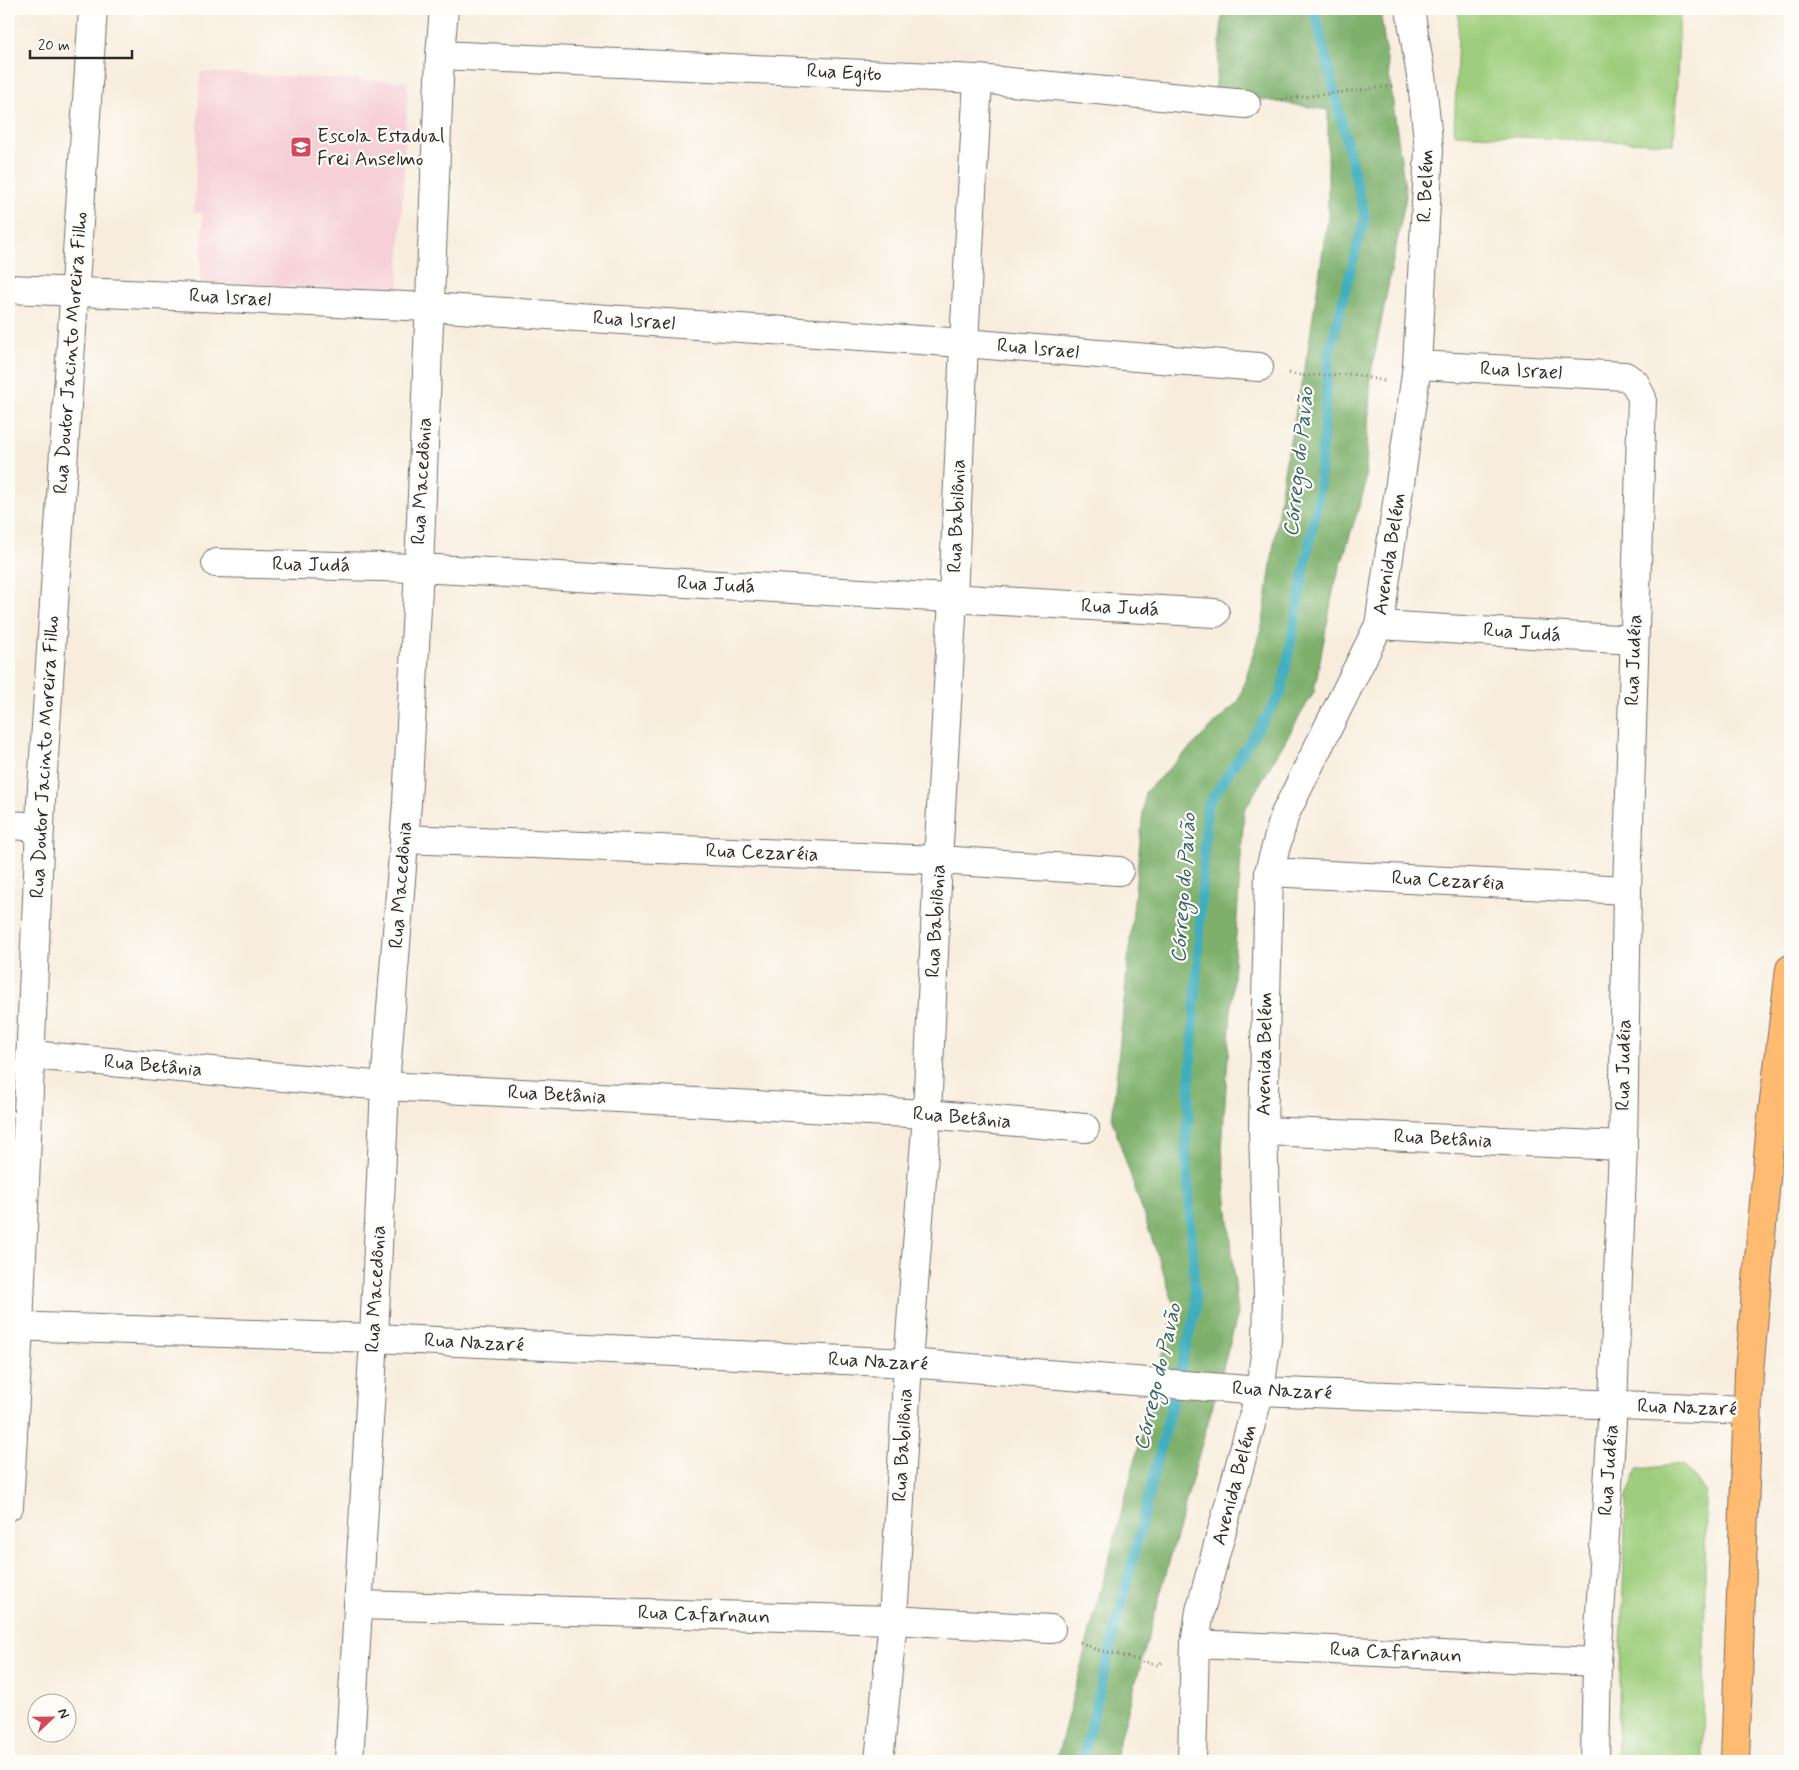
<svg xmlns="http://www.w3.org/2000/svg" width="1799" height="1770" viewBox="0 0 1799 1770" font-family="Mynerve,sans-serif">
  <style>
    .built { fill: #f6cfd7 }
    .green { fill: #9dcd7c; stroke: #647c54 }
    .forest { fill: #7eb06c; stroke: #546e4c }
    .lines { fill: none; stroke-linecap: round; stroke-linejoin: round }
    .stream { stroke: #40aebd; stroke-width: 10 }
    .minor-casing { stroke: #736f69; stroke-width: 30 }
    .highway-casing { stroke: #736f69; stroke-width: 30 }
    .path { stroke: #736f69; stroke-width: 3; stroke-dasharray: 1 4; stroke-linecap: butt }
    .minor { stroke: #fff; stroke-width: 28 }
    .highway { stroke: #ffbb71; stroke-width: 28 }
    .labels { text-anchor: middle; dominant-baseline: central; stroke-width: 4.5; stroke-linejoin: round; paint-order: stroke }
    .street-label { font-size: 20px; fill: #2b2b2b; stroke: #fdfcf7 }
    .poi-label { font-size: 20px; fill: #2b2b2b; stroke: #fdfcf7; text-anchor: start }
    .water-label { font-size: 21px; font-style: italic; fill: #335f65; stroke: #fdfcf7 }
  </style>
  <rect width="100%" height="100%" fill="#fdfcf7"/>
  <filter id="ink" filterUnits="userSpaceOnUse"><feTurbulence type="fractalNoise" baseFrequency=".02" numOctaves="2"/><feDisplacementMap in="SourceGraphic" scale="10" xChannelSelector="R" yChannelSelector="G"/><feConvolveMatrix kernelMatrix="1 2 1 2 8 2 1 2 1" color-interpolation-filters="sRGB"/></filter>
  <filter id="wash" filterUnits="userSpaceOnUse"><feTurbulence type="fractalNoise" baseFrequency=".0096" numOctaves="4" result="noise"/><feDisplacementMap in="SourceGraphic" scale="20" xChannelSelector="R" yChannelSelector="G"/><feGaussianBlur stdDeviation="1.12" result="paint"/><feColorMatrix in="noise" values="0 0 0 0 0 0 0 0 0 0 0 0 0 0 0 0 0 1.4 0 .05"/><feComposite in="paint" operator="in"/></filter>
  <g filter="url(#wash)">
    <rect width="100%" height="100%" fill="#f8eddd"/>
    <path class="built" d="M 200,72 L 408,82 L 398,292 L 200,282 L 203,213 L 194,212 Z"/>
    <g class="green">
      <path d="M 1459,9 L 1680,9 L 1674,144 L 1454,134 Z"/>
      <path d="M 1683,1464 L 1706,1492 L 1703,1761 L 1617,1761 L 1626,1499 L 1638,1469 Z"/>
    </g>
    <path class="forest" d="M 1223,9 L 1380,9 L 1406,196 L 1371,373 L 1365,487 L 1334,587 L 1314,692 L 1244,811 L 1222,1149 L 1238,1314 L 1114,1761 L 1056,1761 L 1175,1308 L 1112,1120 L 1145,792 L 1239,700 L 1263,622 L 1284,471 L 1308,350 L 1328,217 L 1328,110 L 1215,92 Z"/>
    <g class="lines">
      <path class="stream" d="M 1082,1761 L 1196,1308 L 1186,1148 L 1207,806 L 1281,694 L 1319,493 L 1329,352 L 1365,217 L 1314,9"/>
    </g>
  </g>
  <g filter="url(#ink)">
    <g class="lines">
      <g class="minor-casing">
        <g id="minor">
          <path d="M 440,55 L 978,79 L 1246,104"/>
          <path d="M 9,289 L 430,307 L 964,343 L 1259,367"/>
          <path d="M 1417,365 L 1625,376 L 1635,383 L 1642,398 L 1627,890 L 1623,1146 L 1613,1405 L 1597,1662 L 1595,1761"/>
          <path d="M 216,563 L 419,568 L 1215,613"/>
          <path d="M 1379,625 L 1634,640"/>
          <path d="M 9,825 L 40,827"/>
          <path d="M 404,839 L 938,860 L 1119,871"/>
          <path d="M 1269,872 L 1627,890"/>
          <path d="M 30,1055 L 385,1086 L 927,1114 L 1085,1128"/>
          <path d="M 1263,1131 L 1623,1146"/>
          <path d="M 9,1326 L 374,1338 L 908,1363 L 1260,1391 L 1747,1410"/>
          <path d="M 9,1506 L 19,1327 L 41,802 L 93,9"/>
          <path d="M 358,1605 L 893,1620 L 1051,1629"/>
          <path d="M 1195,1644 L 1597,1662"/>
          <path d="M 349,1761 L 374,1338 L 385,1086 L 407,803 L 419,568 L 440,55 L 444,9"/>
          <path d="M 879,1761 L 893,1620 L 908,1363 L 927,1114 L 938,860 L 953,599 L 964,343 L 978,79"/>
          <path d="M 1192,1761 L 1195,1644 L 1200,1611 L 1260,1391 L 1267,1340 L 1268,1297 L 1263,1131 L 1269,872 L 1285,814 L 1379,625 L 1414,388 L 1417,365 L 1429,150 L 1422,82 L 1410,9"/>
        </g>
      </g>
      <g class="highway-casing">
        <path id="highway" d="M 1735,1761 L 1749,1372 L 1770,1134 L 1790,969"/>
      </g>
      <g class="path">
        <path d="M 1277,100 L 1392,86"/>
        <path d="M 1289,373 L 1303,376 L 1352,374 L 1384,381"/>
        <path d="M 1080,1642 L 1095,1649 L 1158,1665 L 1162,1662"/>
      </g>
      <use href="#minor" class="minor"/>
      <use href="#highway" class="highway"/>
    </g>
  </g>
  <defs>
    <g id="school-square" transform="scale(1.125)"><rect x="-9" y="-9" width="18" height="18" rx="4" fill="#d1495b" stroke="#fdfcf7"/><path d="M0-5L7-2L0 1L-7-2ZM-4 1L0 2.5L4 1V4Q0 6-4 4Z" fill="#fff"/></g>
  </defs>
  <g fill-rule="evenodd">
    <use href="#school-square" x="301" y="147"/>
  </g>
  <g class="labels">
    <g class="street-label">
      <text transform="translate(844 73) rotate(3)">Rua Egito</text>
      <text transform="translate(1426 186) rotate(-88)">R. Belém</text>
      <text transform="translate(230 298) rotate(3)">Rua Israel</text>
      <text transform="translate(634 321) rotate(4)">Rua Israel</text>
      <text transform="translate(1038 349) rotate(5)">Rua Israel</text>
      <text transform="translate(71 353) rotate(-86)">Rua Doutor Jacinto Moreira Filho</text>
      <text transform="translate(1521 371) rotate(3)">Rua Israel</text>
      <text transform="translate(422 481) rotate(-87)">Rua Macedônia</text>
      <text transform="translate(957 516) rotate(-88)">Rua Babilônia</text>
      <text transform="translate(1390 554) rotate(-81)">Avenida Belém</text>
      <text transform="translate(311 565) rotate(1)">Rua Judá</text>
      <text transform="translate(716 585) rotate(3)">Rua Judá</text>
      <text transform="translate(1120 608) rotate(3)">Rua Judá</text>
      <text transform="translate(1522 633) rotate(4)">Rua Judá</text>
      <text transform="translate(1634 660) rotate(-88)">Rua Judéia</text>
      <text transform="translate(45 757) rotate(-87)">Rua Doutor Jacinto Moreira Filho</text>
      <text transform="translate(762 853) rotate(2)">Rua Cezaréia</text>
      <text transform="translate(1448 881) rotate(3)">Rua Cezaréia</text>
      <text transform="translate(401 885) rotate(-86)">Rua Macedônia</text>
      <text transform="translate(936 921) rotate(-87)">Rua Babilônia</text>
      <text transform="translate(1265 1054) rotate(-89)">Avenida Belém</text>
      <text transform="translate(1624 1065) rotate(-89)">Rua Judéia</text>
      <text transform="translate(153 1066) rotate(5)">Rua Betânia</text>
      <text transform="translate(557 1095) rotate(3)">Rua Betânia</text>
      <text transform="translate(962 1118) rotate(5)">Rua Betânia</text>
      <text transform="translate(1443 1139) rotate(3)">Rua Betânia</text>
      <text transform="translate(376 1289) rotate(-87)">Rua Macedônia</text>
      <text transform="translate(474 1343) rotate(3)">Rua Nazaré</text>
      <text transform="translate(878 1362) rotate(3)">Rua Nazaré</text>
      <text transform="translate(1282 1391) rotate(3)">Rua Nazaré</text>
      <text transform="translate(1687 1408) rotate(2)">Rua Nazaré</text>
      <text transform="translate(903 1445) rotate(-87)">Rua Babilônia</text>
      <text transform="translate(1609 1470) rotate(-86)">Rua Judéia</text>
      <text transform="translate(1235 1485) rotate(-75)">Avenida Belém</text>
      <text transform="translate(704 1615) rotate(2)">Rua Cafarnaun</text>
      <text transform="translate(1396 1653) rotate(3)">Rua Cafarnaun</text>
    </g>
    <g class="poi-label">
      <text x="317" y="136">Escola Estadual<tspan x="317" dy="23">Frei Anselmo</tspan></text>
    </g>
    <g class="water-label">
      <text transform="translate(1299 462) rotate(-84)">Córrego do Pavão</text>
      <text transform="translate(1184 888) rotate(-86)">Córrego do Pavão</text>
      <text transform="translate(1158 1377) rotate(-77)">Córrego do Pavão</text>
    </g>
  </g>
  <rect width="1799" height="1770" fill="none" stroke="#fdfcf7" stroke-width="30"/>
  <g transform="translate(52 1718) rotate(68)"><circle r="24" fill="#fdfcf7" stroke="#a9a8a5"/>
  <path d="M0-4L9 19L0 12L-9 19Z" fill="#d1495b"/>
  <text y="-8" font-size="14" font-weight="bold" text-anchor="middle" fill="#2b2b2b">N</text>
  </g>
  <path d="M30 50v8h102v-8" fill="none" stroke="#2b2b2b" stroke-width="2.5"/>
  <text x="38" y="50" font-size="15" fill="#2b2b2b" stroke="#fdfcf7" stroke-width="4" paint-order="stroke">20 m</text>
</svg>
